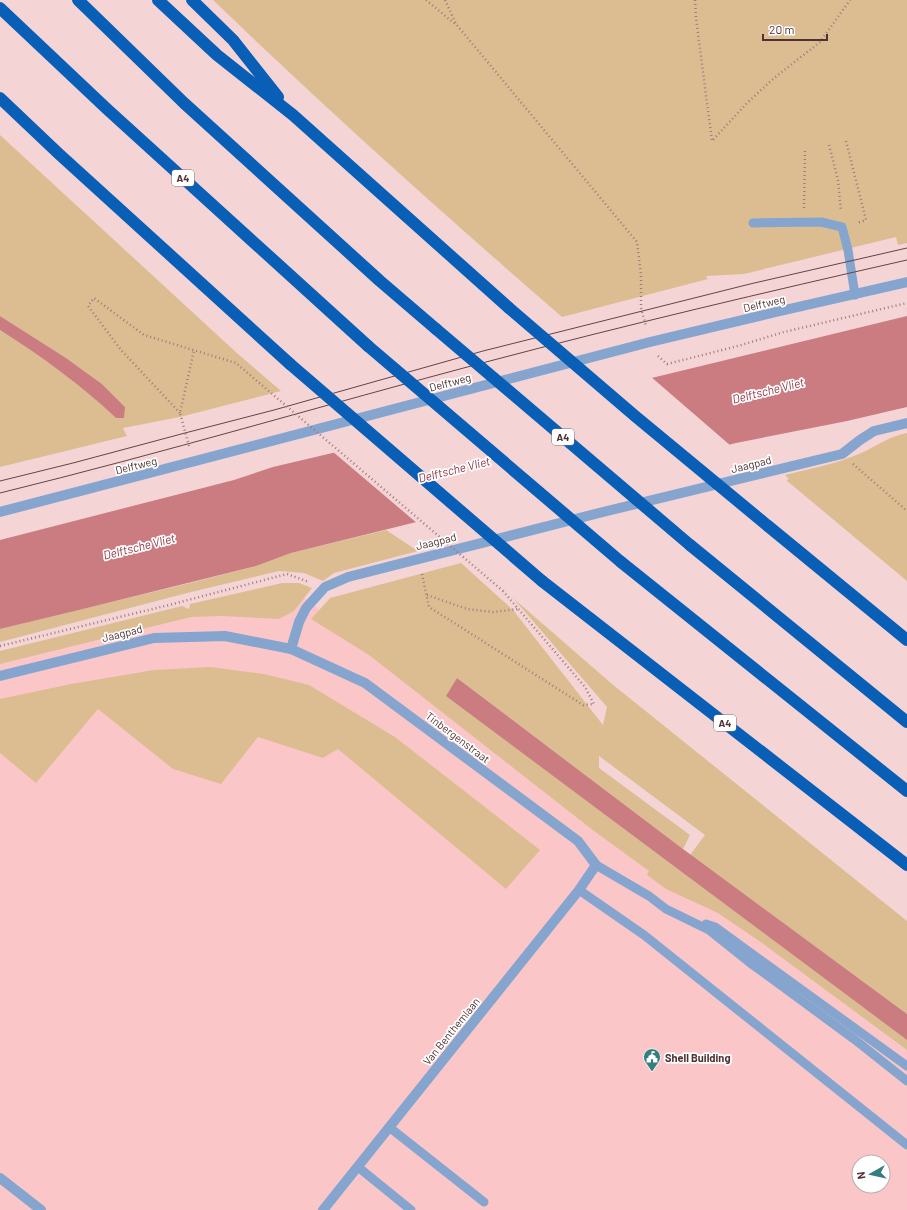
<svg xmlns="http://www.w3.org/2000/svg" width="907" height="1210" viewBox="0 0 907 1210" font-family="Barlow,sans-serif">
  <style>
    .built { fill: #fbc6c8; fill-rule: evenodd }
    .green { fill: #dcbd92 }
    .water { fill: #ca7c81 }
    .pier { fill: #f5d4d6 }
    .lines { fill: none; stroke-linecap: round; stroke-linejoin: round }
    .path { stroke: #9c7c7e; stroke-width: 2.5; stroke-dasharray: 1 3; stroke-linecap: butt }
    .service { stroke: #85a5cf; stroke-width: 9 }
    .minor { stroke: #85a5cf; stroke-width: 10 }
    .motorway { stroke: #095eb6; stroke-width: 12 }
    .tram { stroke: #634446; stroke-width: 1 }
    .path-bridge { stroke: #9c7c7e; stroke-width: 2.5; stroke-dasharray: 1 3; stroke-linecap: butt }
    .motorway-bridge { stroke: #095eb6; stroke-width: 12 }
    .labels { text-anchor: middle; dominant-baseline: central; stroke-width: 3.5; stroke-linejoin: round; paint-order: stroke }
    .shield { fill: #fff; stroke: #857071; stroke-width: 1 }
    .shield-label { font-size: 10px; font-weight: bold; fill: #513234 }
    .street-label { font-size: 11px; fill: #513234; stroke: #fff }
    .poi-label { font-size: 11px; font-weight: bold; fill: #513234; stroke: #fff; text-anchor: start }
    .water-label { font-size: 12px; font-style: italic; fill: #913240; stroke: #fff }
  </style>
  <rect width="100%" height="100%" fill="#f5d4d6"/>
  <path class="built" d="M 293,589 L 522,768 L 907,1038 L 907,1210 L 0,1210 L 0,663 ZM 859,1162 L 883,1162 L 883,1186 L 859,1186 Z"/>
  <g class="green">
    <path d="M 213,0 L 907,0 L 907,243 L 898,245 L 896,237 L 744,274 L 706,276 L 708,279 L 562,317 C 443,214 326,109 213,0 Z"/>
    <path d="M 0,135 L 238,354 L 281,391 L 180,417 L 123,428 L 127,436 L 0,467 L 0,330 C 41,356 81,385 116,418 L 125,407 L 102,384 L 66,358 L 0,316 Z"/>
    <path d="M 907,433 L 907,581 L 786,480 L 789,479 L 785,475 C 810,469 835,464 859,454 C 875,447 890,436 907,433 Z"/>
    <path d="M 386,530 L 418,551 L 334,573 L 323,581 L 304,573 L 279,571 L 187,593 L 0,642 L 0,629 L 186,584 L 256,566 L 291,553 Z"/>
    <path d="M 461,563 L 513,610 L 603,725 L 607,707 L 513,598 L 612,684 L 907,921 L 907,1014 L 690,855 L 705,835 L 599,756 L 599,768 L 690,835 L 683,849 L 457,678 L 447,696 L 907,1040 L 907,1050 L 762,943 L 718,913 L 666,889 L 647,875 L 649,871 L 594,831 L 369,655 L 311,619 L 330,598 Z"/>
    <path d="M 282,583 L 299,583 L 312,588 L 294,611 L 279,619 L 222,616 L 191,617 L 0,664 L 0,651 L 182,606 L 189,609 L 190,604 Z"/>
    <path d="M 210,667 L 264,674 L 309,685 L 395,737 L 540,850 L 506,889 L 338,749 L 323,758 L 258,737 L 221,784 L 173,769 L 98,709 L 36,783 L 0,753 L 0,699 L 71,684 L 154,670 Z"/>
  </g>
  <g class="water">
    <path d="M 0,316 L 66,358 L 102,384 L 125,407 L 124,418 L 116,418 C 81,385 41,356 0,330 Z"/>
    <path d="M 907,316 L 907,407 L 847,421 L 736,443 L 291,553 L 256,566 L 79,610 L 0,629 L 0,540 L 234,480 L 273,467 L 635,382 Z"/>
    <path d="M 457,678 L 683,849 L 907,1014 L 907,1040 L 446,696 Z"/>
  </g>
  <path class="pier" d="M 650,376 L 731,446 L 418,524 L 332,451 Z"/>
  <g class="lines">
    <g class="path">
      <path d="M 426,0 L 455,24"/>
      <path d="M 445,0 L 456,24 L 637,242 L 641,275 L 641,308 L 646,326"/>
      <path d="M 695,0 L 696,18 L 712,141 L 747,103 L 773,79 L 820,42 L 850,0"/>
      <path d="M 846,141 L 866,220 L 857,223"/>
      <path d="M 829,145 L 838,180 L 841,211"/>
      <path d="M 804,208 L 805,150"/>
      <path d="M 658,356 L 667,364 L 738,346 L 784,332 L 907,303"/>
      <path d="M 180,413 L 121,350 L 88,306 L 94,298 L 144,335 L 236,363 L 250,375"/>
      <path d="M 189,446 L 180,413 L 194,350"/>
      <path d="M 853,464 L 907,511"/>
      <path d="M 422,574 L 429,607 L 583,705 L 594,704 L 585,687 L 503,591"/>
      <path d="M 427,595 L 467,609 L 493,612 L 518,609"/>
      <path d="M 0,646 L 169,605 L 287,574 L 309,582"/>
    </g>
    <g class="service">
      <path d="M 753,223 L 821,222 L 842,227 L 848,250 L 855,295"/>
      <path d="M 596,865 L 649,896 L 666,909 L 709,930 L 749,962 L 854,1039 L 907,1081"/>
      <path d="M 579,890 L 644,935 L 907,1145"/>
      <path d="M 706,924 L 715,927 L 907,1066"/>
      <path d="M 389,1127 L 484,1202"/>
      <path d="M 358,1167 L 411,1210"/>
    </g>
    <g class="minor">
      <path d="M 0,512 L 650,342 L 776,312 L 907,282"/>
      <path d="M 291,649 L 299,622 L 306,608 L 325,587 L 348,577 L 607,511 L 842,454 L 860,440 L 874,431 L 907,423"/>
      <path d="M 0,676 L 154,638 L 225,636 L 291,649 L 365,683 L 578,841 L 596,865 L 579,890 L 323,1210"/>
      <path d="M 0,1178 L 41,1210"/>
    </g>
    <g class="motorway">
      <path d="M 78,0 L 184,103 L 380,281 L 436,329"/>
      <path d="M 158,0 L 217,55 L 293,115 L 509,308"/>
      <path d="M 192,0 L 233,40 L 278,97"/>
      <path d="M 0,8 L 107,109 L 368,346"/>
      <path d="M 0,98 L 59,154 L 290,364"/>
      <path d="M 768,526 L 907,640"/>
      <path d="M 690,545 L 907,722"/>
      <path d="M 621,562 L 907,791"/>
      <path d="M 542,581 L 907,865"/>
    </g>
    <g class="tram">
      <path d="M 0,481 L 73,463 L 185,433 L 274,410 L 483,351 L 750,284 L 907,248"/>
      <path d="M 0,493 C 163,453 324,405 486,362 C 626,325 766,292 907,260"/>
    </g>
    <path class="path-bridge" d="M 250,375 L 503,591"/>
    <g class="motorway-bridge">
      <path d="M 509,308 L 635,416 L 768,526"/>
      <path d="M 436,329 L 690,545"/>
      <path d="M 368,346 L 621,562"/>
      <path d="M 290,364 L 542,581"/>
    </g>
  </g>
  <defs>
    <g id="civic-pin" transform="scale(0.9)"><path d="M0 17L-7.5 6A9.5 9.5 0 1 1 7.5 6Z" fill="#357d7e" stroke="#fff"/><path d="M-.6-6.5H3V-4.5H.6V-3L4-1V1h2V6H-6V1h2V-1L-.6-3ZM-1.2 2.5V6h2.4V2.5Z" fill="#fff"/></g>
  </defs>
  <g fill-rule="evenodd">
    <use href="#civic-pin" x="652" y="1057"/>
  </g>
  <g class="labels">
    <g class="shield">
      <rect x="172" y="170" width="22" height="16" rx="3"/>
      <rect x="552" y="429" width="22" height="16" rx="3"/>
      <rect x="714" y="715" width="22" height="16" rx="3"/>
    </g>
    <g class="shield-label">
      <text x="183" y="178">A4</text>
      <text x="563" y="437">A4</text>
      <text x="725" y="723">A4</text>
    </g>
    <g class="street-label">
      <text transform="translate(764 303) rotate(-13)">Delftweg</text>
      <text transform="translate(450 382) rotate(-15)">Delftweg</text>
      <text transform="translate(751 464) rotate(-14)">Jaagpad</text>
      <text transform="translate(136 465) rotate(-14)">Delftweg</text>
      <text transform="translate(436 541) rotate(-14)">Jaagpad</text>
      <text transform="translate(122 633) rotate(-14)">Jaagpad</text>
      <text transform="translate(458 737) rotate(37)">Tinbergenstraat</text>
      <text transform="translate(451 1031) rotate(-51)">Van Benthemlaan</text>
    </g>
    <g class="poi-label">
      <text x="665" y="1057">Shell Building</text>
    </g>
    <g class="water-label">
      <text transform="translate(768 390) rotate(-14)">Delftsche Vliet</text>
      <text transform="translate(454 469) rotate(-14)">Delftsche Vliet</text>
      <text transform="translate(139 546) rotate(-14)">Delftsche Vliet</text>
    </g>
  </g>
  <g transform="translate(871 1174) rotate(262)"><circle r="19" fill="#ffffff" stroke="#b9adae"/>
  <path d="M0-3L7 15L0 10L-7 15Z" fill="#357d7e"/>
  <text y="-6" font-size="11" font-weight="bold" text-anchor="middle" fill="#513234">N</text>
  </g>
  <path d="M763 34v6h64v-6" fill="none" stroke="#513234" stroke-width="2"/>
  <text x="769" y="34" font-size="12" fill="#513234" stroke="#ffffff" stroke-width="3" paint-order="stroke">20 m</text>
</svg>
